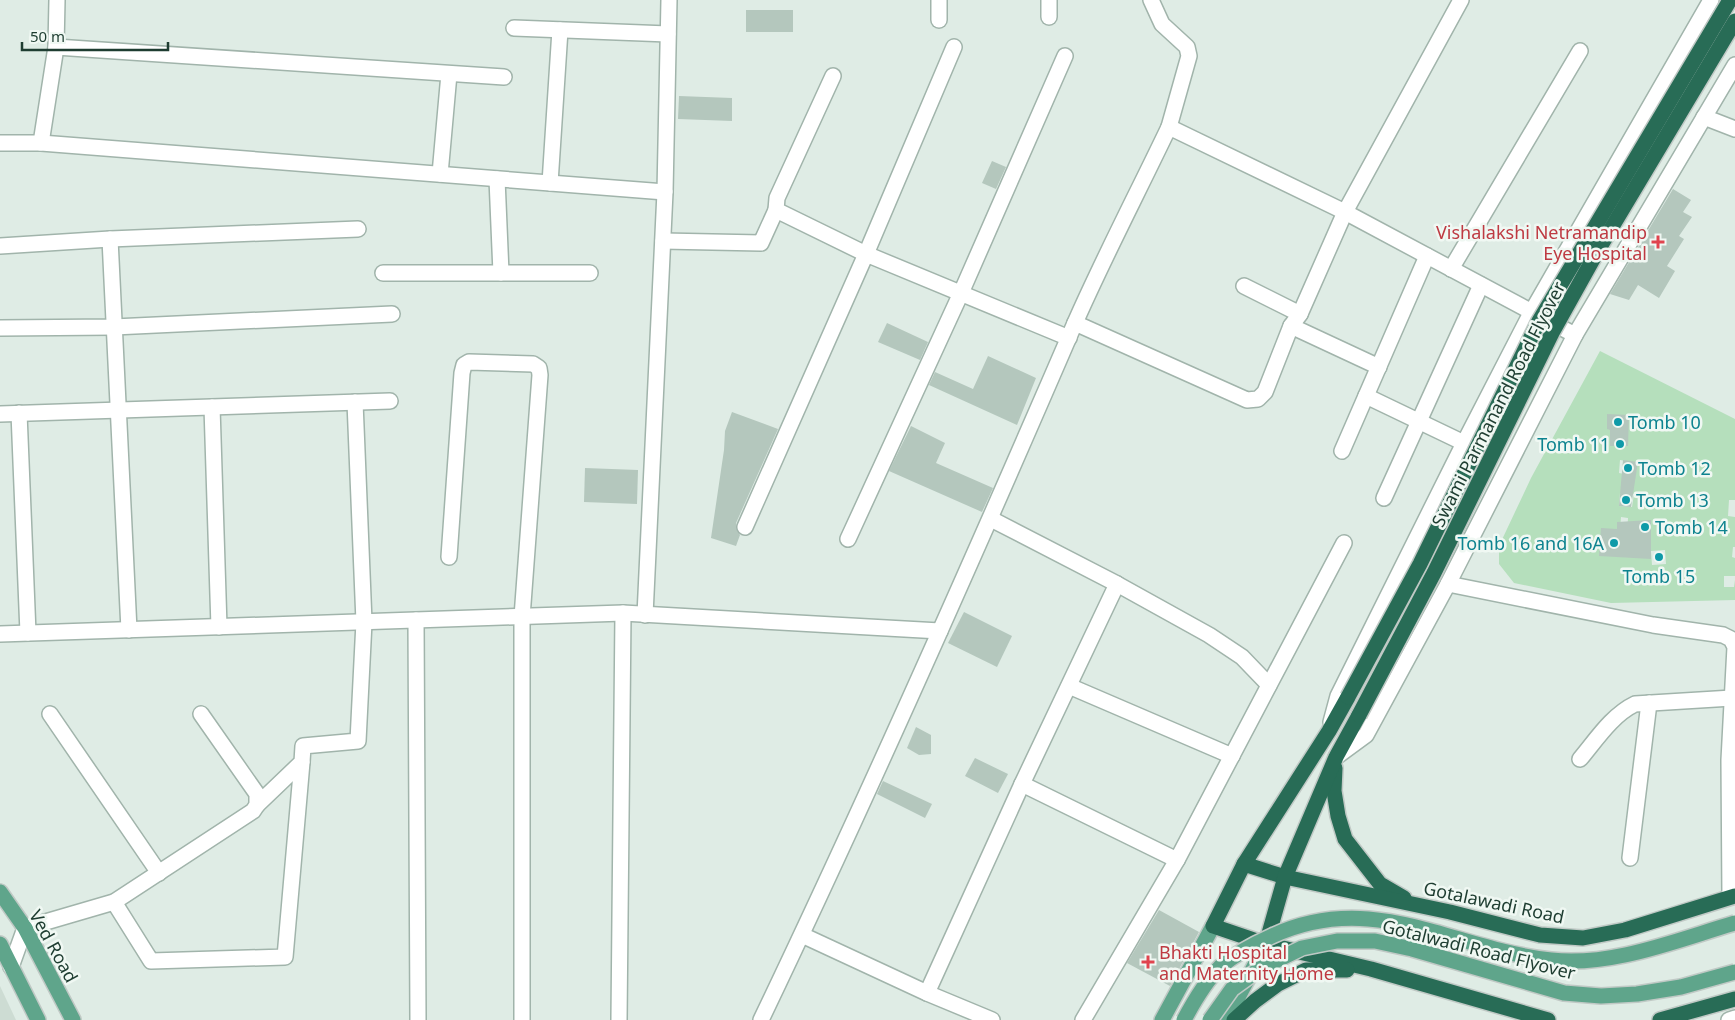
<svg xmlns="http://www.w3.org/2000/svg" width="1735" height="1020" viewBox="0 0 1735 1020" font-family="'Noto Sans',sans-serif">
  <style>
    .built { fill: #cddcd3 }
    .green { fill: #b5dfbc; fill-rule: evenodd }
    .building { fill: #b4c7bd }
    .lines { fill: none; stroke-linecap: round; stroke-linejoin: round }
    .minor-casing { stroke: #a1b4ab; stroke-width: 18 }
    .major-casing { stroke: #c0c9c5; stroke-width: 18 }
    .highway-casing { stroke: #c0c9c5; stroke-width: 18 }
    .minor { stroke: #fff; stroke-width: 15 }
    .major { stroke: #5fa58b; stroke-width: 15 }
    .highway { stroke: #286c56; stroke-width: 15 }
    .major-bridge-casing { stroke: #c0c9c5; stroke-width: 18; stroke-linecap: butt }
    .highway-bridge-casing { stroke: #c0c9c5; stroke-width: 18; stroke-linecap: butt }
    .major-bridge { stroke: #5fa58b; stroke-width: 15 }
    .highway-bridge { stroke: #286c56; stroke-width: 15 }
    .health-dot { fill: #e0444e; stroke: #f0f8f3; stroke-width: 2 }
    .culture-dot { fill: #0f9aa8; stroke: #f0f8f3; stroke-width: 2 }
    .labels { text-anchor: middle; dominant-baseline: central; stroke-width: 5; stroke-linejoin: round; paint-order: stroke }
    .health-label { font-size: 18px; fill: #be3a42; stroke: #f0f8f3; text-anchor: end }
    .street-label { font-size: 18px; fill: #1e3d31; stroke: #f0f8f3 }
    .culture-label { font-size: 18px; fill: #0d838f; stroke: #f0f8f3; text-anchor: start }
  </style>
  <rect width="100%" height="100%" fill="#dfece5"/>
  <path class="built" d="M 0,986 L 16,1020 L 0,1020 Z"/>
  <path class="green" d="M 1600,351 L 1735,419 L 1735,500 L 1729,500 L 1728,516 L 1735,517 L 1735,547 L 1733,547 L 1732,557 L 1735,558 L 1735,576 L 1724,576 L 1724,587 L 1734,587 L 1735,580 L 1735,600 L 1611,603 L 1514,583 L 1499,564 L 1499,546 L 1531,478 ZM 1608,414 L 1628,430 L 1607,429 ZM 1620,460 L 1638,463 L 1635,476 L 1619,473 ZM 1620,493 L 1634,494 L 1632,507 L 1619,506 ZM 1621,517 L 1628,518 L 1626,558 L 1620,530 ZM 1665,550 L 1666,564 L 1652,565 L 1651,551 Z"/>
  <g class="building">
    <rect x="746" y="10" width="47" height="22"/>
    <path d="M 679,96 L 732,98 L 732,121 L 678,119 Z"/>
    <path d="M 992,161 L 1006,167 L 996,189 L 982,183 Z"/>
    <path d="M 1673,189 L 1691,200 L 1683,212 L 1692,217 L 1679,236 L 1684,239 L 1667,266 L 1675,271 L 1659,298 L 1638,285 L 1629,300 L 1610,294 Z"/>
    <path d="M 887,323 L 928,342 L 920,360 L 878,342 Z"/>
    <path d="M 988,356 L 1036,378 L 1017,425 L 929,385 L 935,372 L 973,389 Z"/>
    <path d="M 732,412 L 778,429 L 736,523 L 736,528 L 740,535 L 736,546 L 711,538 L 724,450 L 725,431 Z"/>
    <path d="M 1607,414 L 1629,415 L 1628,446 L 1610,446 L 1610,430 L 1607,429 Z"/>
    <path d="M 911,426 L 945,443 L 936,463 L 993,488 L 982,512 L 889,471 Z"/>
    <path d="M 1623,460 L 1638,462 L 1631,507 L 1619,506 Z"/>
    <path d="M 585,468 L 638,470 L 637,504 L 584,502 Z"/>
    <path d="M 1651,520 L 1651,559 L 1599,556 L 1601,528 L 1617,529 L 1617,522 Z"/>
    <path d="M 964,612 L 1012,636 L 997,667 L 948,643 Z"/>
    <path d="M 916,727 L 931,735 L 931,754 L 919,755 L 907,748 Z"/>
    <path d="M 975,758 L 1008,774 L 998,793 L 965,776 Z"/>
    <path d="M 883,781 L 932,804 L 925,818 L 877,794 Z"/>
    <path d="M 1159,910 L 1199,932 L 1170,986 L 1127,963 Z"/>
  </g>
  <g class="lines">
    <g class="minor-casing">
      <g id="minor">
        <path d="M 1049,0 L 1049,17"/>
        <path d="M 1151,0 L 1162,24 L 1187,47 L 1189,56 L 1169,127"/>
        <path d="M 939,20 L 939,0"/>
        <path d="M 514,28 L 668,34"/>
        <path d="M 56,47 L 504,77"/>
        <path d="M 833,76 L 777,198 L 776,210 L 866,254 L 1069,338"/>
        <path d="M 1704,117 L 1735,129"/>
        <path d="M 0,143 L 41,143 L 665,192"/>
        <path d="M 41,143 L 56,47 L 57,0"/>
        <path d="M 440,174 L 449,74"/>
        <path d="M 497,179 L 501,273"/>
        <path d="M 550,183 L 560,30"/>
        <path d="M 110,239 L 129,630"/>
        <path d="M 663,241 L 761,243 L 776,210"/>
        <path d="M 0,246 L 110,239 L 358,229"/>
        <path d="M 1451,269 L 1580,51"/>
        <path d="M 383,273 L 590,273"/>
        <path d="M 1244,286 L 1300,314"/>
        <path d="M 1075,323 L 1247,400 L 1258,399 L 1265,392 L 1291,326 L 1300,314 L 1345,212 L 1461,0"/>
        <path d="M 1291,326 L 1379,367"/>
        <path d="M 0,328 L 114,327 L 392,314"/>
        <path d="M 1366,396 L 1464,443"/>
        <path d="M 212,407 L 219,627"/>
        <path d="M 19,413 L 28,633"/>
        <path d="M 0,414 L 390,401"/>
        <path d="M 1342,451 L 1427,256"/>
        <path d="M 1384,498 L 1481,285"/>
        <path d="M 991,519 L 1117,584 L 1209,635 L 1242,657 L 1269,685"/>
        <path d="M 745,527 L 866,254 L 954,47"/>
        <path d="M 848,539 L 961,293 L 1065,56"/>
        <path d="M 449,557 L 462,373 L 464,365 L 469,362 L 533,364 L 539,368 L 540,375 L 522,617 L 522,1020"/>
        <path d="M 1448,584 L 1653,625 L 1723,635 L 1731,639 L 1735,647 L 1729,760 L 1730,897"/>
        <path d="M 645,615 L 665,192 L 669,0"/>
        <path d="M 416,620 L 418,1020"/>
        <path d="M 0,634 L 623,613 L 940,631"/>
        <path d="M 1069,686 L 1232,756"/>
        <path d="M 50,714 L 159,873"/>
        <path d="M 1331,722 L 1338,696 L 1464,443 L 1531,313 L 1711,0"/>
        <path d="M 1336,757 L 1366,735 L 1448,584 L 1575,335 L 1735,65"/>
        <path d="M 1580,759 C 1596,740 1612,715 1635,704 L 1732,698"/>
        <path d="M 1022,784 L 1177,860"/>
        <path d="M 257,805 L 302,762 L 303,746 L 358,741 L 364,622 L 355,402"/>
        <path d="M 1630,858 L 1649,703"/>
        <path d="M 114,902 L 151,961 L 285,957 L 302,762"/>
        <path d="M 802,935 L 927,993 L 992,1020"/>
        <path d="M 11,967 L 25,928 L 114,902 L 253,811 L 257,805 L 257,794 L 201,714"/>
        <path d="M 927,993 L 1022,784 L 1117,584"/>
        <path d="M 619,1020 L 623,613"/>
        <path d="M 761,1020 C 871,790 974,557 1075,323 C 1104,257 1138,192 1169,127 L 1345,212 L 1575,335"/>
        <path d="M 1083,1020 L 1177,860 L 1344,543"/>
        <path d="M 1729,1020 L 1735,1018"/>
      </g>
    </g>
    <g class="major-casing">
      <g id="major">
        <path d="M 0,892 L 25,928 L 73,1020"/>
        <path d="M 0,944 L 38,1020"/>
        <path d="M 1162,1020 L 1213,926"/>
        <path d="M 1226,1020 L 1266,944"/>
      </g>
    </g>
    <g class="highway-casing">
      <g id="highway">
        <path d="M 1348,697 L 1329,731 L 1244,864 L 1213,926 L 1266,944 L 1371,969 L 1548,1020"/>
        <path d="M 1335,768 L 1334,791 L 1338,816 L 1345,839 L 1380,884 L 1404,898"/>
        <path d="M 1244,864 L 1285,877 L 1450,912 L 1540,935 L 1583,938 L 1625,930 L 1735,896"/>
        <path d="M 1266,944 L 1285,877 L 1336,757 L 1359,715"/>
        <path d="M 1234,1020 L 1255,1001 L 1278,984 L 1306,970 L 1347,970"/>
        <path d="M 1660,1020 L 1735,999"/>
      </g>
    </g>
    <use href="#minor" class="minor"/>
    <use href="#major" class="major"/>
    <use href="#highway" class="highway"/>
    <g class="major-bridge-casing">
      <g id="major-bridge">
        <path d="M 1184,1020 C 1193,1003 1206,981 1220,967 C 1235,954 1254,944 1272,936 C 1373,889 1452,949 1551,960 C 1612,967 1677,940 1735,923"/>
        <path d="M 1210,1020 L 1232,989 L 1261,968 L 1302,948 L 1337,941 L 1375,941 L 1412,949 L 1564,993 L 1601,996 L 1637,994 L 1681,987 L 1735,972"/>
      </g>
    </g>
    <g class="highway-bridge-casing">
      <g id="highway-bridge">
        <path d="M 1348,697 L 1420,564 L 1539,321 L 1730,0"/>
        <path d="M 1359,715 L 1434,573 L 1553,331 L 1597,252 L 1735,21"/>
      </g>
    </g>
    <use href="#major-bridge" class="major-bridge"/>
    <use href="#highway-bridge" class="highway-bridge"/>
  </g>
  <g class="health-dot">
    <path d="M1655.5 234.5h5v5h5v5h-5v5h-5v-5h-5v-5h5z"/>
    <path d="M1145.5 954.5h5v5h5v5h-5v5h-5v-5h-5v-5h5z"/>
  </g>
  <g class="culture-dot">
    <circle cx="1618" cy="422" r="5"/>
    <circle cx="1620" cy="444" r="5"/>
    <circle cx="1628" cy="468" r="5"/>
    <circle cx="1626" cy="500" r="5"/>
    <circle cx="1645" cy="527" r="5"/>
    <circle cx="1614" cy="543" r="5"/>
    <circle cx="1659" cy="557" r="5"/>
  </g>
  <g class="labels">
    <g class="health-label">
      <text x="1647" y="232">Vishalakshi Netramandip<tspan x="1647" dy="21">Eye Hospital</tspan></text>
      <text x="1159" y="952" text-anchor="start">Bhakti Hospital<tspan x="1159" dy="21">and Maternity Home</tspan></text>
    </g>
    <g class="street-label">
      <text transform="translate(1498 404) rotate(-63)">Swami Parmanand Road Flyover</text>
      <text transform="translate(1494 902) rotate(12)">Gotalawadi Road</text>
      <text transform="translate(54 946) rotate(61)">Ved Road</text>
      <text transform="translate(1479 949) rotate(14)">Gotalwadi Road Flyover</text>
    </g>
    <g class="culture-label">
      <text x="1628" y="422">Tomb 10</text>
      <text x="1610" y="444" text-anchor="end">Tomb 11</text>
      <text x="1638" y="468">Tomb 12</text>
      <text x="1636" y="500">Tomb 13</text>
      <text x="1655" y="527">Tomb 14</text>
      <text x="1604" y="543" text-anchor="end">Tomb 16 and 16A</text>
      <text x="1659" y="576" text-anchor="middle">Tomb 15</text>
    </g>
  </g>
  <path d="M22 42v8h146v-8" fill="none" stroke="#1e3d31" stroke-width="2.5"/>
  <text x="30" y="42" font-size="15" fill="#1e3d31" stroke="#f0f8f3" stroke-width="4" paint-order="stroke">50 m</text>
</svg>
